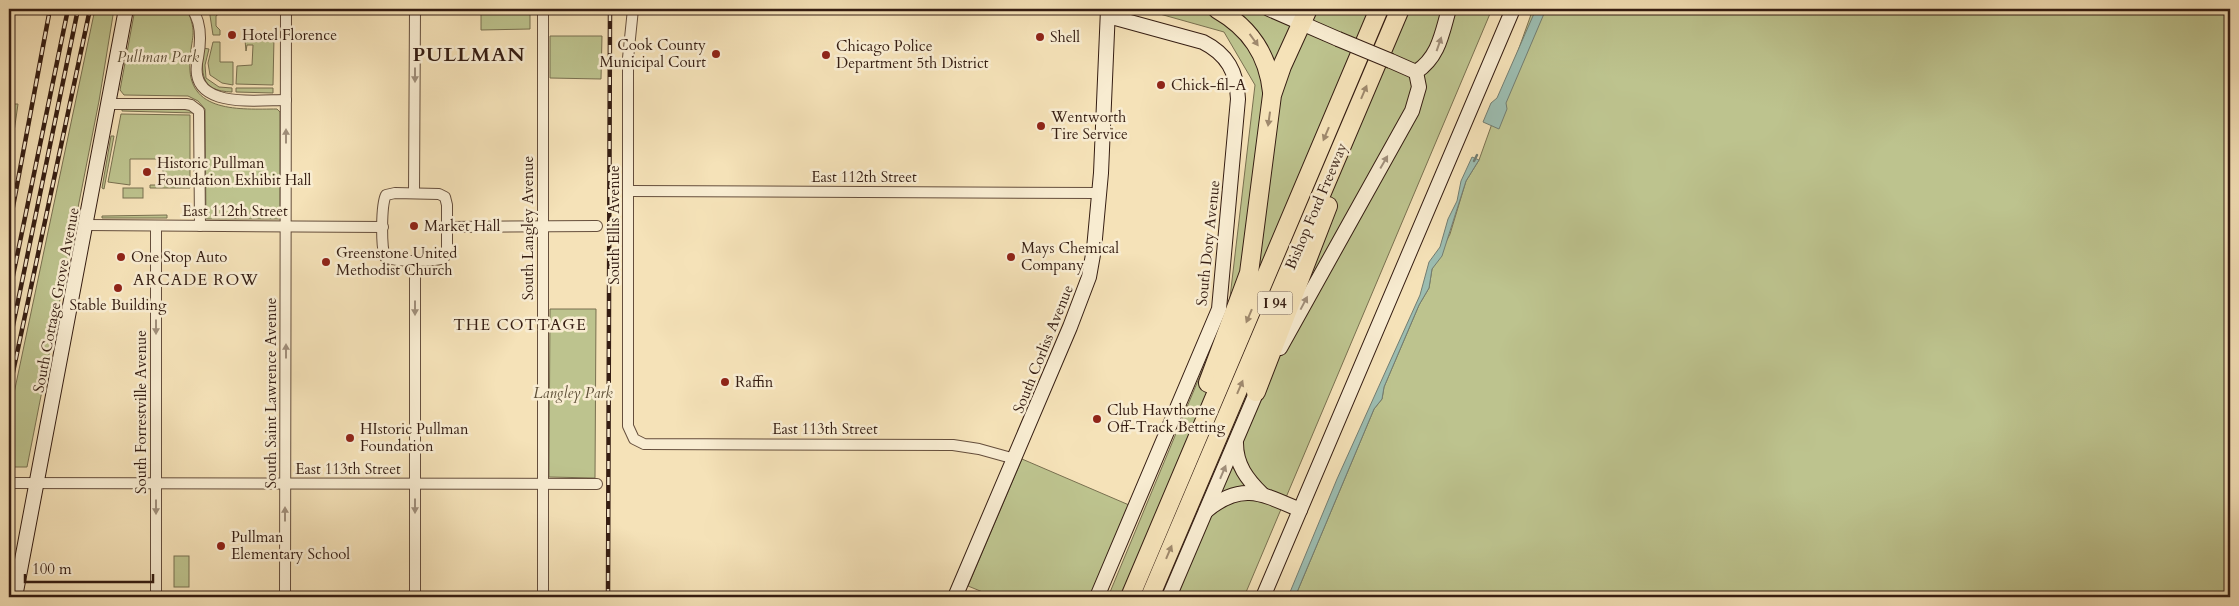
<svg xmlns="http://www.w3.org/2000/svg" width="2239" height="606" viewBox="0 0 2239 606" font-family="Cardo,serif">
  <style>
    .green { fill: #bdc38e; stroke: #797050 }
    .water { fill: #9cbdb1; stroke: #737d71 }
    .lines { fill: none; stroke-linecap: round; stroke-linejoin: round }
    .stream { stroke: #737d71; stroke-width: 2.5 }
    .street-casing { stroke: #654e3c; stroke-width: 12 }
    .secondary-casing { stroke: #351d12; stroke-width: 16 }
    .highway-casing { stroke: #351d12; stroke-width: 20 }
    .street { stroke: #f8ecd1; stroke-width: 10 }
    .secondary { stroke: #f8ecd1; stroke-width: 14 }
    .highway { stroke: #f5e2b8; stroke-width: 18 }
    .rail-casing { stroke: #351d12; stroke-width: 4.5 }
    .rail { stroke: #f8ecd1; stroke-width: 2.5; stroke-dasharray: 8; stroke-linecap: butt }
    .secondary-bridge-casing { stroke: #351d12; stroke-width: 16; stroke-linecap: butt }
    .secondary-bridge { stroke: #f8ecd1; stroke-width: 14 }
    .oneway { fill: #9f896d }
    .oneway2 { fill: #a08f7b }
    .poi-dot { fill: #8f2418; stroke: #f8ecd1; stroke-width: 2 }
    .labels { text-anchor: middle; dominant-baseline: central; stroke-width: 5; stroke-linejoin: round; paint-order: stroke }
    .shield { fill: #f8ecd1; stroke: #705b4b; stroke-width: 1 }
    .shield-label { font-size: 14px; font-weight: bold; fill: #351d12 }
    .poi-label { font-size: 15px; fill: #351d12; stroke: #f8ecd1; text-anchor: start }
    .park-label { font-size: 15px; font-style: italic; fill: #5e4f37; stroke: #f8ecd1 }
    .street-label { font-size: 15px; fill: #351d12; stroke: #f8ecd1 }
    .neighbourhood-label { font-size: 16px; letter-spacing: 1px; fill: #351d12; stroke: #f8ecd1 }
    .district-label { font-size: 20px; font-weight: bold; letter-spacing: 1px; fill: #351d12; stroke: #f8ecd1 }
  </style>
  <rect width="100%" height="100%" fill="#f5e2b8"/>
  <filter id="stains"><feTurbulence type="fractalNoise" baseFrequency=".004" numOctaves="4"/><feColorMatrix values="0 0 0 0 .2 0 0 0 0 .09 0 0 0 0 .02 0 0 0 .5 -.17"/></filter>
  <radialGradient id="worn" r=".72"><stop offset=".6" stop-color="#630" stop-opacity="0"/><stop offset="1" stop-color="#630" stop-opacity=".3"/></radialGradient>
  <g class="green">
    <path d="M 95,9 L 114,9 L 99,101 L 27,467 L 9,467 L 9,417 Z"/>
    <path d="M 135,9 L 187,9 C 198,35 191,36 190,61 C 186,114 241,109 277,109 L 280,112 L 280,219 L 206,219 L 205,109 L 198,101 L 188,96 L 124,95 L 120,90 Z"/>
    <path d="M 209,9 L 234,9 L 234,12 L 221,12 L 216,16 L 216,26 L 220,30 L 220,35 L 213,35 Z"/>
    <path d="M 481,9 L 530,9 L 530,29 L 481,30 Z"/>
    <path d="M 1142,9 L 1492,9 L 1244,597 L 1108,597 L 1229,306 L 1255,85 L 1224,32 Z"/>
    <path d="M 1533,9 L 2230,9 L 2230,597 L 1295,597 L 1374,409 L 1382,399 L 1384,387 L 1419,305 L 1429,288 L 1432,269 L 1450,234 L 1466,181 L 1479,160 Z"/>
    <path d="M 244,29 L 246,29 L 247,34 L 274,37 L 273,85 L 236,84 L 237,66 L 252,65 L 253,45 L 247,45 L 246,51 Z"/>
    <path d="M 550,36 L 602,36 L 601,79 L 550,78 Z"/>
    <path d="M 213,42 L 220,42 L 220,62 L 233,62 L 233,85 L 222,83 L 210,75 L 208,63 Z"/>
    <path d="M 203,48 L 209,49 L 205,65 L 206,78 L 219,87 L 232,88 L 232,92 C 199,91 202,73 203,48 Z"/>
    <path d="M 236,88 L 273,88 L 273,93 L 236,92 Z"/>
    <path d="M 9,104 L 18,104 L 10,160 L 9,160 Z"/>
    <path d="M 122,109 L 190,109 L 194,113 L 122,111 Z"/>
    <path d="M 121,114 L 190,115 L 190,188 L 150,188 L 150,185 L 163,185 L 163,159 L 130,159 L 130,185 L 108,182 Z"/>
    <path d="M 111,136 L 114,136 L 104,189 L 102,188 Z"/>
    <rect x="123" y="188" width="20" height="10"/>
    <path d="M 167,215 L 167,218 L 102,218 L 102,216 Z"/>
    <path d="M 550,309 L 596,309 L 595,478 L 549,477 Z"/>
    <path d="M 1022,459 L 1129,505 L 1090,597 L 995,597 L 968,586 Z"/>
    <rect x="174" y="556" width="15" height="31"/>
  </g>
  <g class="water">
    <path d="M 1536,9 L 1546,9 L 1506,103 L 1507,109 L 1499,129 L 1483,122 L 1491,103 L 1497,98 Z"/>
    <path d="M 1472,157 L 1479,160 L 1466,181 L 1442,256 L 1432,269 L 1429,288 L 1419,305 L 1384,387 L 1382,399 L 1374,409 L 1295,597 L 1288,597 L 1337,479 L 1420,295 L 1429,262 L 1440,247 L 1448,219 L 1457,201 L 1461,181 Z"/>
  </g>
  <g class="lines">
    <path class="stream" d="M 1474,161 L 1477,155"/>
    <g class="street-casing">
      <g id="street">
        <path d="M 192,9 C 202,23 201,42 198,58 C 186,110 255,100 286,100"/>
        <path d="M 633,9 L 628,58 L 628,426 L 634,439 L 644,444 L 953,445 L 979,449 L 1015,459"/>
        <path d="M 109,104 L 186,104 L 191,105 L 199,111 L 200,226"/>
        <path d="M 629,191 L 1099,193"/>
        <path d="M 395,193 L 439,194 L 445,197 L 447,205 L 447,251 L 444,258 C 435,262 395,262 385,257 C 381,247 381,205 386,195 Z"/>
        <path d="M 414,193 L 415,9"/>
        <path d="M 87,225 L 383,227"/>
        <path d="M 447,227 L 597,226"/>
        <path d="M 9,483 L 597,484"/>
        <path d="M 156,597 L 156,226"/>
        <path d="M 285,597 L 286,9"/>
        <path d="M 415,597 L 415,260"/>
        <path d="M 543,597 L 543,9"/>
      </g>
    </g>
    <g class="secondary-casing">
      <g id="secondary">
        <path d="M 1269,9 L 1338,39"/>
        <path d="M 1391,61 L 1416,72"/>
        <path d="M 1416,72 C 1439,57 1442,33 1449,9"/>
        <path d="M 1280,348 L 1412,111 L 1419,87 L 1416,72"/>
        <path d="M 1236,443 C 1236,465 1247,479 1262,494"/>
        <path d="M 1206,511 C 1242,481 1263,494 1300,510"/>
        <path d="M 15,597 L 126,9"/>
        <path d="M 955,597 L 1070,327 L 1089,277 L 1094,249 L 1101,173 L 1108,9"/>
        <path d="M 1097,597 L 1219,309 L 1238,99 C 1237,72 1227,54 1203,42 L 1108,16"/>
        <path d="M 1169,597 L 1260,384"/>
        <path d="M 1263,597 L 1513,9"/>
      </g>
    </g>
    <g class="highway-casing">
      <g id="highway">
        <path d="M 1217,9 C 1250,28 1268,54 1272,92"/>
        <path d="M 1208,383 L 1249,273 L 1272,95 L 1282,66 L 1308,9"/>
        <path d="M 1256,392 L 1328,206"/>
        <path d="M 1130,597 L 1379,9"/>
        <path d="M 1150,597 L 1400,9"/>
      </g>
    </g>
    <use href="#street" class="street"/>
    <use href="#secondary" class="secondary"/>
    <use href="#highway" class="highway"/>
    <g class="rail-casing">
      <g id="rail">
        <path d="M 9,228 L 50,9"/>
        <path d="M 9,295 L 68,9"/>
        <path d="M 9,345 L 78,9"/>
        <path d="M 9,391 L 90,9"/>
        <path d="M 608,597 L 610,9"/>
      </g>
    </g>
    <use href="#rail" class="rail"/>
    <g class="secondary-bridge-casing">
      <path id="secondary-bridge" d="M 1338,39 L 1391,61"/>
    </g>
    <use href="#secondary-bridge" class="secondary-bridge"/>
  </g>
  <defs><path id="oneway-solid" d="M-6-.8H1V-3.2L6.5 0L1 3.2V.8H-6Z" transform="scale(1.25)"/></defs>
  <g class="oneway">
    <use href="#oneway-solid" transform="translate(1254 40) rotate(54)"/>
    <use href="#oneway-solid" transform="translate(1364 92) rotate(-67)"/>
    <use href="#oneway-solid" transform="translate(1269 119) rotate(98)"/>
    <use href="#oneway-solid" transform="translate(1326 134) rotate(113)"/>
    <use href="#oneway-solid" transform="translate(1249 316) rotate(113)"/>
    <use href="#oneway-solid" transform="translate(1240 387) rotate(-67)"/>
    <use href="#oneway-solid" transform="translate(1169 552) rotate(-67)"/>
  </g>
  <g class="oneway2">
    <use href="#oneway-solid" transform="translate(1439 44) rotate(-71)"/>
    <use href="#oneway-solid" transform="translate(415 75) rotate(90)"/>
    <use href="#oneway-solid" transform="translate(286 136) rotate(-90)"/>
    <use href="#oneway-solid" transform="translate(1384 162) rotate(-60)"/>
    <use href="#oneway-solid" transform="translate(1304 303) rotate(-62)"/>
    <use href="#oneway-solid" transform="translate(415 308) rotate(90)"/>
    <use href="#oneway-solid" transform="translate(156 327) rotate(90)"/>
    <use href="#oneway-solid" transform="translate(286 351) rotate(-90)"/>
    <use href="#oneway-solid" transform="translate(1223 472) rotate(-67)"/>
    <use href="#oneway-solid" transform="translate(415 506) rotate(90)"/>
    <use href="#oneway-solid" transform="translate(156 507) rotate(90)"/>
    <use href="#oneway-solid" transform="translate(285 514) rotate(-90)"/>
  </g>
  <g class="poi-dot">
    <circle cx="232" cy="35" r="5"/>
    <circle cx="1040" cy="37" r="5"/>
    <circle cx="716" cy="54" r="5"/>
    <circle cx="826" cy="55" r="5"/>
    <circle cx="1161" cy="85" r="5"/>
    <circle cx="1041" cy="126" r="5"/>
    <circle cx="147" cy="172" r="5"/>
    <circle cx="414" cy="226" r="5"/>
    <circle cx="121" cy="257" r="5"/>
    <circle cx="1011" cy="257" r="5"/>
    <circle cx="326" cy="262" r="5"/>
    <circle cx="118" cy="288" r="5"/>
    <circle cx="725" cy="382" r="5"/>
    <circle cx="1097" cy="419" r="5"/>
    <circle cx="350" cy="438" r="5"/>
    <circle cx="221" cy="546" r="5"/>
  </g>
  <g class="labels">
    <rect class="shield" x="1257.5" y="291.5" width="35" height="23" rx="4"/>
    <g class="shield-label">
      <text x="1275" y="303">I 94</text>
    </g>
    <g class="poi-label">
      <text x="242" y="35">Hotel Florence</text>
      <text x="1050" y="37">Shell</text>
      <text x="706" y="45" text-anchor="end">Cook County<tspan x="706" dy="17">Municipal Court</tspan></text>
      <text x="836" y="46">Chicago Police<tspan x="836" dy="17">Department 5th District</tspan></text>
      <text x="1171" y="85">Chick-fil-A</text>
      <text x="1051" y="117">Wentworth<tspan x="1051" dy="17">Tire Service</tspan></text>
      <text x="157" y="163">Historic Pullman<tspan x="157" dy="17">Foundation Exhibit Hall</tspan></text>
      <text x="424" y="226">Market Hall</text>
      <text x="1021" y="248">Mays Chemical<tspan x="1021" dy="17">Company</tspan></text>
      <text x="336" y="253">Greenstone United<tspan x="336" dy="17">Methodist Church</tspan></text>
      <text x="131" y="257">One Stop Auto</text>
      <text x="118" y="305" text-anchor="middle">Stable Building</text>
      <text x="735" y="382">Raffin</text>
      <text x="1107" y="410">Club Hawthorne<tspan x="1107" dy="17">Off-Track Betting</tspan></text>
      <text x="360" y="429">HIstoric Pullman<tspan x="360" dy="17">Foundation</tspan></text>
      <text x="231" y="537">Pullman<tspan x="231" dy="17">Elementary School</tspan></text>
    </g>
    <g class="park-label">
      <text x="158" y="57">Pullman Park</text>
      <text x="573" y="393">Langley Park</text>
    </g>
    <g class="street-label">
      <text x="864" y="177">East 112th Street</text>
      <text transform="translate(1316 206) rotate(-67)">Bishop Ford Freeway</text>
      <text x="235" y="211">East 112th Street</text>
      <text transform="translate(614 225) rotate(-90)">South Ellis Avenue</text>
      <text transform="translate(528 228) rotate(-90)">South Langley Avenue</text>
      <text transform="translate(1208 243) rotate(-84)">South Doty Avenue</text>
      <text transform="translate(56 300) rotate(-79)">South Cottage Grove Avenue</text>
      <text transform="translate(1043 349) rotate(-68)">South Corliss Avenue</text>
      <text transform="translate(271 393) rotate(-90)">South Saint Lawrence Avenue</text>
      <text transform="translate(141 412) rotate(-90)">South Forrestville Avenue</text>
      <text x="825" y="429">East 113th Street</text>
      <text x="348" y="469">East 113th Street</text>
    </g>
    <g class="neighbourhood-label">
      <text x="196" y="280">ARCADE ROW</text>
      <text x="520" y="325">THE COTTAGE</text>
    </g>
    <g class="district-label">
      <text x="469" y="54">PULLMAN</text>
    </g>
  </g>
  <rect width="2239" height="606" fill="none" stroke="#f5e2b8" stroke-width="30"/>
  <rect x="10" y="10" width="2219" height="586" fill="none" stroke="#351d12" stroke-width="2.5"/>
  <rect x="15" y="15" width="2209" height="576" fill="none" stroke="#351d12"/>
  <path d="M25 574v8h128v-8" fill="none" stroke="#351d12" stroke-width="2.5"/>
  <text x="32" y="574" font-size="15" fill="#351d12" stroke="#f8ecd1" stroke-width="4" paint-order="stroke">100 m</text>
  <rect width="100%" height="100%" filter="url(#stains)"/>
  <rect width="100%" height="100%" fill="url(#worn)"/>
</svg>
